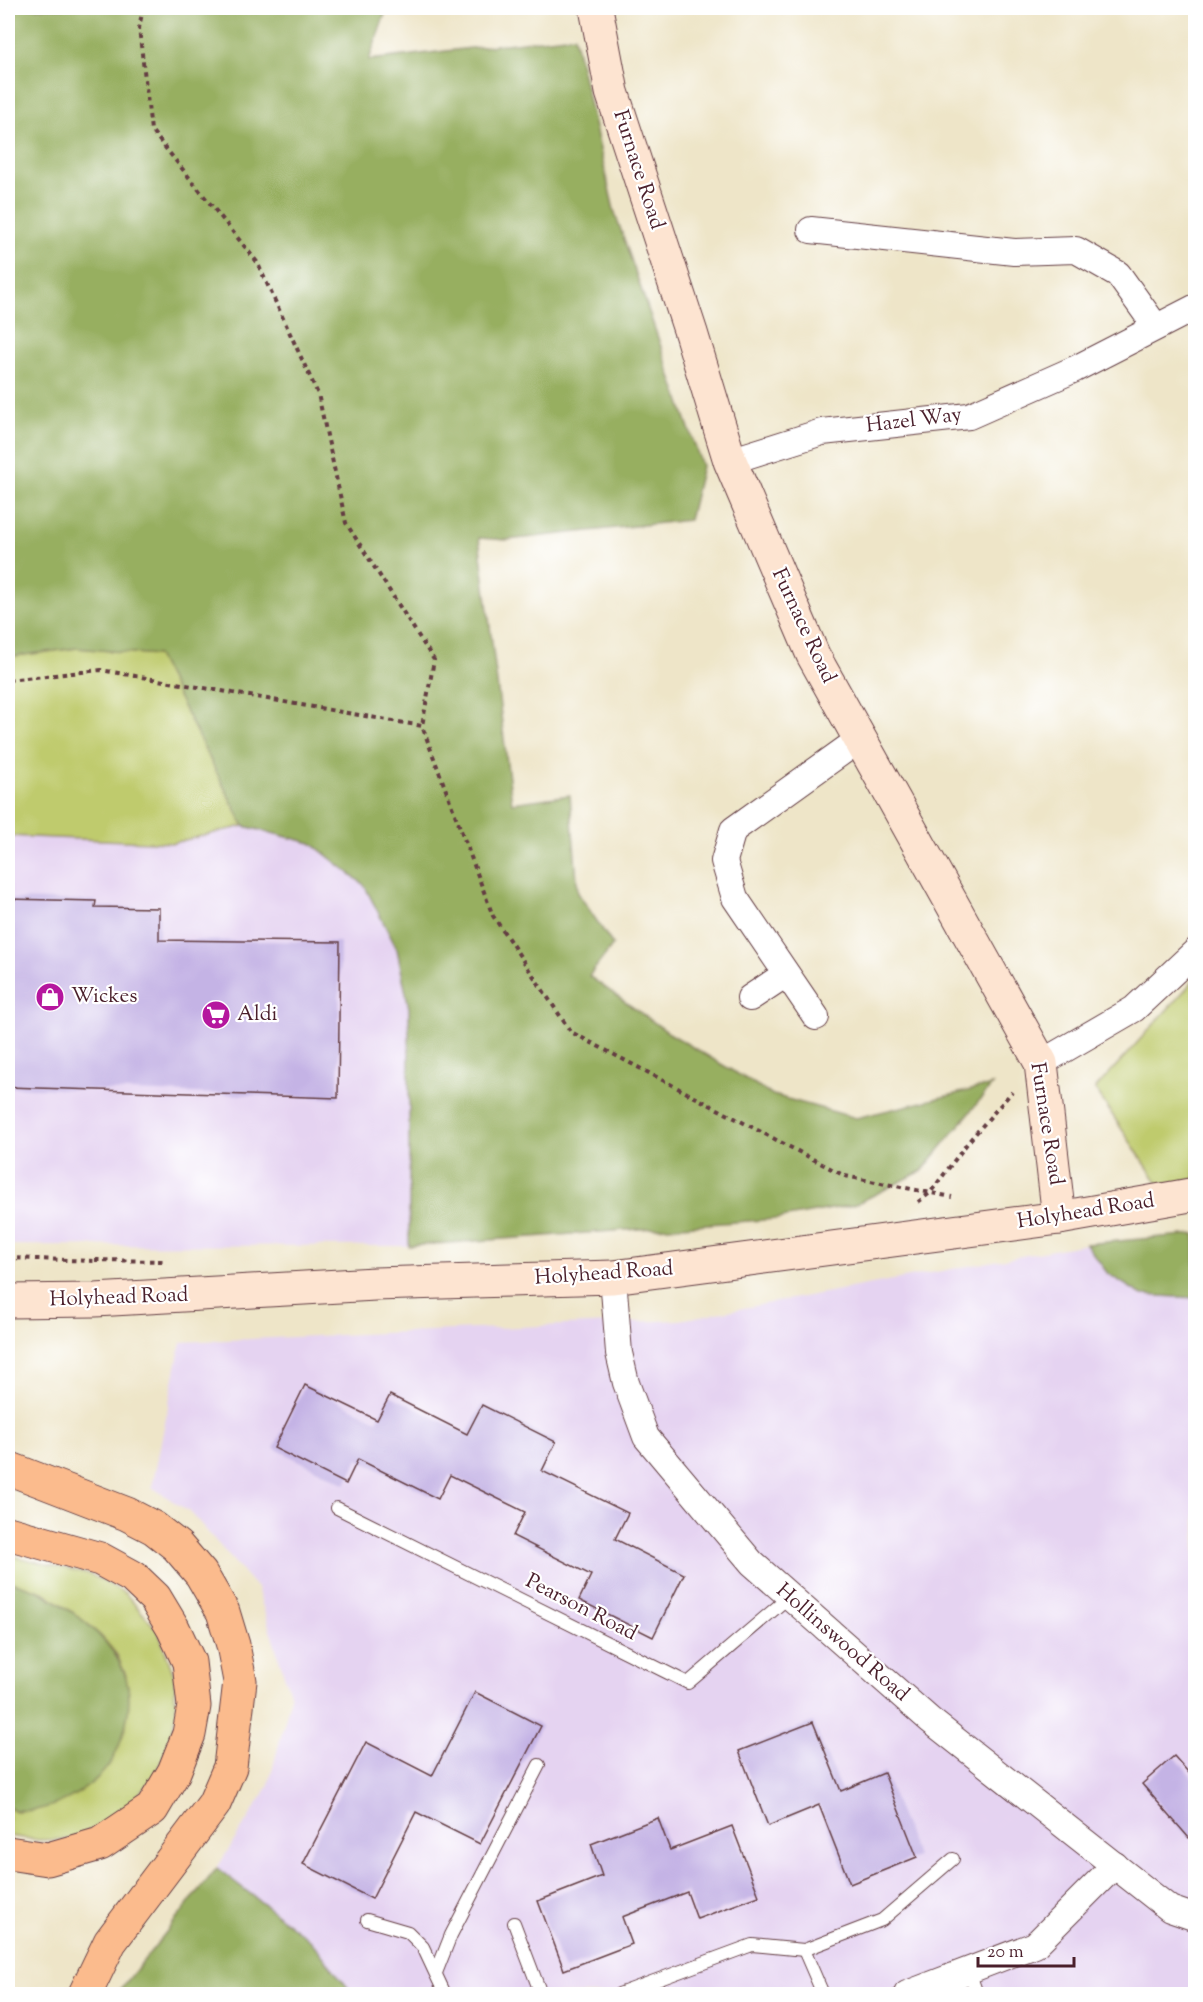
<svg xmlns="http://www.w3.org/2000/svg" width="1203" height="2002" viewBox="0 0 1203 2002" font-family="'Sorts Mill Goudy',serif">
  <style>
    .built { fill: #e5d3f1 }
    .green { fill: #bfcb6d; stroke: #84754c; stroke-width: 1.5 }
    .forest { fill: #97af60; stroke: #706746; stroke-width: 1.5 }
    .building { fill: #c4b3e5 }
    .lines { fill: none; stroke-linecap: round; stroke-linejoin: round }
    .lane-casing { stroke: #633d43; stroke-width: 14 }
    .street-casing { stroke: #633d43; stroke-width: 28 }
    .secondary-casing { stroke: #633d43; stroke-width: 35 }
    .highway-casing { stroke: #633d43; stroke-width: 35 }
    .path { stroke: #633d43; stroke-width: 4; stroke-dasharray: 4.5 4.5; stroke-linecap: butt }
    .lane { stroke: #fff; stroke-width: 12 }
    .street { stroke: #fff; stroke-width: 26 }
    .secondary { stroke: #fde4d1; stroke-width: 33 }
    .highway { stroke: #fbbb8d; stroke-width: 33 }
    .labels { text-anchor: middle; dominant-baseline: central; stroke-width: 4.5; stroke-linejoin: round; paint-order: stroke }
    .street-label { font-size: 21px; fill: #4a1f2b; stroke: #fff }
    .poi-label { font-size: 21px; fill: #4a1f2b; stroke: #fff; text-anchor: start }
  </style>
  <rect width="100%" height="100%" fill="#fff"/>
  <filter id="ink" filterUnits="userSpaceOnUse"><feTurbulence type="fractalNoise" baseFrequency=".0167" numOctaves="2"/><feDisplacementMap in="SourceGraphic" scale="12" xChannelSelector="R" yChannelSelector="G"/><feConvolveMatrix kernelMatrix="1 2 1 2 8 2 1 2 1" color-interpolation-filters="sRGB"/></filter>
  <filter id="wash" filterUnits="userSpaceOnUse"><feTurbulence type="fractalNoise" baseFrequency=".008" numOctaves="4" result="noise"/><feDisplacementMap in="SourceGraphic" scale="24" xChannelSelector="R" yChannelSelector="G"/><feGaussianBlur stdDeviation="1.35" result="paint"/><feColorMatrix in="noise" values="0 0 0 0 0 0 0 0 0 0 0 0 0 0 0 0 0 1.4 0 .05"/><feComposite in="paint" operator="in"/></filter>
  <g filter="url(#wash)">
    <rect width="100%" height="100%" fill="#eee5c8"/>
    <g class="built">
      <path d="M 244,826 L 311,843 L 364,885 L 397,949 L 409,1008 L 409,1246 L 8,1245 L 8,836 L 173,843 Z"/>
      <path d="M 1086,1244 L 1108,1274 L 1142,1295 L 1195,1298 L 1195,1994 L 353,1994 L 311,1941 L 217,1868 L 268,1787 L 291,1697 L 257,1588 L 192,1514 L 152,1487 L 181,1342 L 680,1320 Z"/>
    </g>
    <g class="green">
      <path d="M 77,648 L 157,655 L 244,826 L 173,843 L 8,836 L 8,657 Z"/>
      <path d="M 1195,979 L 1195,1179 L 1159,1185 L 1095,1089 Z"/>
      <path d="M 8,1555 L 90,1574 L 125,1593 L 158,1631 L 174,1676 L 176,1715 L 168,1746 L 154,1777 L 133,1800 L 104,1823 L 72,1839 L 39,1840 L 8,1836 L 8,1808 L 19,1812 L 126,1676 L 117,1655 L 101,1636 L 78,1617 L 45,1593 L 8,1581 Z"/>
    </g>
    <g class="forest">
      <path d="M 8,8 L 387,8 L 369,60 L 574,36 L 614,210 L 702,466 L 689,520 L 507,540 L 479,538 L 512,803 L 570,795 L 578,893 L 613,945 L 589,976 L 669,1033 L 773,1095 L 856,1118 L 992,1085 L 922,1171 L 854,1205 L 776,1219 L 409,1246 L 409,1008 L 397,949 L 364,885 L 311,843 L 244,826 L 157,655 L 77,648 L 8,657 Z"/>
      <path d="M 1195,1234 L 1195,1298 L 1142,1295 L 1108,1274 L 1086,1244 Z"/>
      <path d="M 8,1581 C 20,1585 35,1588 46,1595 C 77,1613 113,1640 125,1675 C 134,1699 126,1732 115,1755 C 99,1788 43,1820 8,1808 Z"/>
      <path d="M 217,1868 L 311,1941 L 353,1994 L 117,1994 Z"/>
    </g>
    <g id="blocks">
      <g class="building">
        <path d="M 8,899 L 96,901 L 95,907 L 159,908 L 159,940 L 340,942 L 338,1098 L 8,1087 Z"/>
        <path d="M 305,1385 L 377,1420 L 390,1395 L 467,1434 L 482,1405 L 556,1442 L 542,1471 L 628,1513 L 615,1539 L 684,1574 L 653,1637 L 579,1600 L 591,1575 L 513,1536 L 525,1512 L 450,1475 L 438,1499 L 358,1459 L 346,1484 L 274,1448 Z"/>
        <path d="M 475,1692 L 541,1726 L 480,1844 L 416,1812 L 372,1899 L 303,1864 L 366,1742 L 432,1776 Z"/>
        <path d="M 813,1722 L 841,1791 L 884,1773 L 917,1857 L 850,1884 L 819,1805 L 768,1826 L 739,1751 Z"/>
        <path d="M 1174,1756 L 1196,1781 L 1196,1832 L 1189,1838 L 1142,1784 Z"/>
        <path d="M 658,1818 L 670,1850 L 732,1826 L 759,1896 L 697,1919 L 687,1892 L 622,1917 L 632,1944 L 564,1970 L 538,1901 L 602,1876 L 591,1844 Z"/>
      </g>
    </g>
  </g>
  <g filter="url(#ink)">
    <use href="#blocks" fill-opacity="0" stroke="#633d43" stroke-width="1.5"/>
    <g class="lines">
      <g class="lane-casing">
        <g id="lane">
          <path d="M 337,1508 L 688,1683 L 790,1596"/>
          <path d="M 367,1920 L 408,1932 L 423,1947 L 445,1994"/>
          <path d="M 514,1923 L 541,1994"/>
          <path d="M 969,1971 L 977,1994"/>
          <path d="M 436,1973 L 451,1935 L 539,1765"/>
          <path d="M 619,1994 L 752,1945 L 804,1950"/>
          <path d="M 823,1994 L 804,1950 L 882,1920 L 953,1859"/>
        </g>
      </g>
      <g class="street-casing">
        <g id="street">
          <path d="M 811,230 L 1014,252 L 1076,250 L 1118,274 L 1156,327"/>
          <path d="M 730,461 L 822,432 L 969,416 L 1075,369 L 1196,307"/>
          <path d="M 750,998 L 786,974"/>
          <path d="M 816,1017 L 735,898 L 724,861 L 733,830 L 860,739"/>
          <path d="M 1041,1063 L 1134,1009 L 1196,951"/>
          <path d="M 613,1277 L 619,1353 L 626,1383 L 646,1437 L 752,1563 L 930,1720 L 1170,1909 L 1196,1918"/>
          <path d="M 907,1994 L 1035,1945 L 1115,1865"/>
        </g>
      </g>
      <g class="secondary-casing">
        <g id="secondary">
          <path d="M 596,8 L 612,92 L 691,333 L 730,461 L 813,655 L 1041,1063 L 1059,1218"/>
          <path d="M 8,1301 L 95,1300 L 375,1284 L 613,1277 L 1059,1218 L 1196,1194"/>
        </g>
      </g>
      <g class="highway-casing">
        <g id="highway">
          <path d="M 8,1468 L 127,1514 L 154,1528 L 177,1546 L 201,1574 L 223,1612 L 233,1645 L 240,1681 L 230,1767 L 214,1804 L 110,1942 L 85,1994"/>
          <path d="M 8,1533 L 100,1559 L 133,1577 L 155,1598 L 173,1628 L 189,1662 L 194,1706 L 189,1734 L 174,1772 L 152,1809 L 100,1844 L 48,1859 L 8,1853"/>
        </g>
      </g>
      <g class="path">
        <path d="M 76,8 L 86,8"/>
        <path d="M 143,8 L 139,28 L 151,130 L 257,262 L 318,394 L 346,523 L 434,660 L 422,726"/>
        <path d="M 8,680 L 101,670 L 422,726 L 493,916 L 571,1032 L 845,1176 L 952,1197"/>
        <path d="M 918,1202 L 930,1193 L 969,1141 L 1012,1092"/>
        <path d="M 8,1258 L 95,1261"/>
        <path d="M 95,1260 L 166,1261"/>
      </g>
      <use href="#lane" class="lane"/>
      <use href="#street" class="street"/>
      <use href="#secondary" class="secondary"/>
      <use href="#highway" class="highway"/>
    </g>
  </g>
  <defs>
    <g id="shop-disc" transform="scale(1.5)"><circle r="9.5" fill="#b5179e" stroke="#fff"/><path d="M-5-2.5h2.3a2.7 3.5 0 0 1 5.4 0H5L5.5 6h-11ZM-1.5-2.5h3a1.5 2.3 0 0 0-3 0Z" fill="#fff"/></g>
    <g id="supermarket-disc" transform="scale(1.5)"><circle r="9.5" fill="#b5179e" stroke="#fff"/><path d="M-6-5.5h2.5l.6 2H6L4.5 2H-2.5L-4.4-4H-6ZM-1.5 3.2a1.3 1.3 0 1 0 .1 0ZM3 3.2a1.3 1.3 0 1 0 .1 0Z" fill="#fff"/></g>
  </defs>
  <g fill-rule="evenodd">
    <use href="#shop-disc" x="50" y="997"/>
    <use href="#supermarket-disc" x="216" y="1015"/>
  </g>
  <g class="labels">
    <g class="street-label">
      <text transform="translate(638 170) rotate(72)">Furnace Road</text>
      <text transform="translate(914 421) rotate(-7)">Hazel Way</text>
      <text transform="translate(803 626) rotate(65)">Furnace Road</text>
      <text transform="translate(1046 1124) rotate(81)">Furnace Road</text>
      <text transform="translate(1086 1212) rotate(-9)">Holyhead Road</text>
      <text transform="translate(604 1274) rotate(-4)">Holyhead Road</text>
      <text transform="translate(119 1298) rotate(-2)">Holyhead Road</text>
      <text transform="translate(581 1608) rotate(27)">Pearson Road</text>
      <text transform="translate(842 1643) rotate(41)">Hollinswood Road</text>
    </g>
    <g class="poi-label">
      <text x="71" y="997">Wickes</text>
      <text x="237" y="1015">Aldi</text>
    </g>
  </g>
  <rect width="1203" height="2002" fill="none" stroke="#fff" stroke-width="30"/>
  <path d="M978 1957v9h96v-9" fill="none" stroke="#4a1f2b" stroke-width="3"/>
  <text x="987" y="1957" font-size="18" fill="#4a1f2b" stroke="#ffffff" stroke-width="4.5" paint-order="stroke">20 m</text>
</svg>
